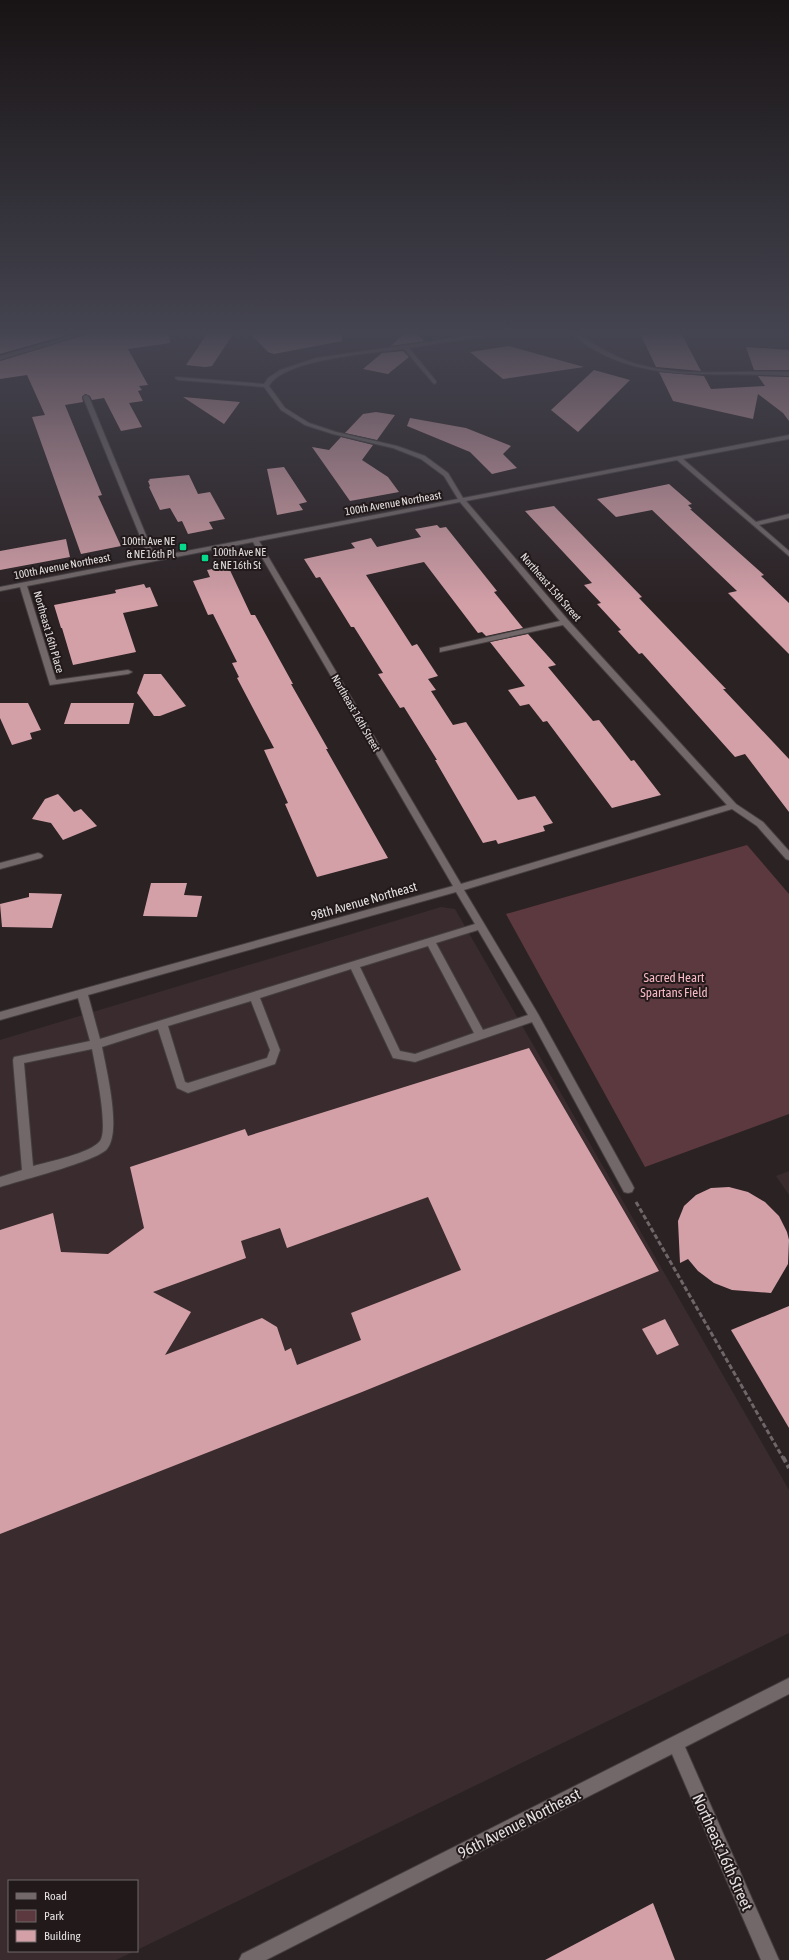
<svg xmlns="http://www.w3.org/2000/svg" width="789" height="1960" viewBox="0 0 789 1960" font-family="'Asap Condensed',sans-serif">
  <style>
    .built { fill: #3a2c2e }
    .green { fill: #5c393f }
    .building { fill: #d4a0a8; fill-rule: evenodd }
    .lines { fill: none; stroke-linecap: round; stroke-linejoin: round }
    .minor-casing { stroke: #453f40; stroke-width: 2 }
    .path-far1 { stroke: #6e6668; stroke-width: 3; stroke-dasharray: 5 2.5; stroke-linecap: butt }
    .path { stroke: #6e6668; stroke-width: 4; stroke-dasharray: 6 3; stroke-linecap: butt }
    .minor { fill: #726869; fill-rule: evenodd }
    .poi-dot { fill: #06d98b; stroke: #21191a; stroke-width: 1.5 }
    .labels { text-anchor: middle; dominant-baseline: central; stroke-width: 4; stroke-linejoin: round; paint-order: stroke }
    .far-street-label { font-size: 11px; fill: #e4dfe0; stroke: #21191a }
    .far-poi-label { font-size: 11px; fill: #e4dfe0; stroke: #21191a; text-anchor: end }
    .street-label { font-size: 13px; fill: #e4dfe0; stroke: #21191a }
    .park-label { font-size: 13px; fill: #f9bac3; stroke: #21191a }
    .near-street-label { font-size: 16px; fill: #e4dfe0; stroke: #21191a }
  </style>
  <rect width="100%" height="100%" fill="#2b2224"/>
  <g class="built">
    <path d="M 441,907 L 455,909 L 789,1490 L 789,1633 L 137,1950 L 137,1881 L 9,1881 L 9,1951 L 135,1951 L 116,1960 L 0,1960 L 0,1040 Z"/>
    <path d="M 789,1171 L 789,1195 L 776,1176 Z"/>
  </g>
  <path class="green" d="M 747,845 L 789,894 L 789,1114 L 645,1167 L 506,914 Z"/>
  <g class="building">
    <path d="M 0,331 L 81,331 L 0,354 Z"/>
    <path d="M 96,331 L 169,331 L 170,343 L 128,349 L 148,385 L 139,386 L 142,390 L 138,391 L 143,401 L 129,403 L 142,427 L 121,431 L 104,398 L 92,400 L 90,396 L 85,394 L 82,397 L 83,402 L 65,405 L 102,495 L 98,496 L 121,546 L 81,554 L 32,417 L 45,415 L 27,375 L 0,379 L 0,361 Z"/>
    <path d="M 209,331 L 235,331 L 212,366 L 205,367 L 186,365 Z"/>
    <path d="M 248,331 L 342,331 L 342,341 L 274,354 L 268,352 Z"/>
    <path d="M 407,331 L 415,331 L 424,341 L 391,346 Z"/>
    <path d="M 639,331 L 680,331 L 701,371 L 656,367 Z"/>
    <path d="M 509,346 L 584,367 L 503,379 L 470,352 Z"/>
    <path d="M 746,347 L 789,350 L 789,370 L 754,370 Z"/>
    <path d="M 403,351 L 409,357 L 388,374 L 363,369 L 382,353 Z"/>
    <path d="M 594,370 L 630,380 L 578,432 L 551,410 Z"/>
    <path d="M 659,372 L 704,376 L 711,389 L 765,386 L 758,376 L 789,377 L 789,421 L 783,413 L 758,394 L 753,419 L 673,401 Z"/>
    <path d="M 183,397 L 240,402 L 224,424 Z"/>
    <path d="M 376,412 L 395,415 L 377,440 L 345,433 L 363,414 Z"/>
    <path d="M 410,418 L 466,428 L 511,446 L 503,454 L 517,468 L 492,474 L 470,452 L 407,426 Z"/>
    <path d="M 341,437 L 373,445 L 362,460 L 388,477 L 399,492 L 350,501 L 312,447 L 329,450 Z"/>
    <path d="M 284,467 L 307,502 L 299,504 L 303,510 L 277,515 L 267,469 Z"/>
    <path d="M 189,475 L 198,494 L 210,492 L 225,519 L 209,522 L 213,529 L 188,534 L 182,521 L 178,522 L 170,508 L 160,510 L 149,487 L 150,486 L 148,481 L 150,480 L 149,479 Z"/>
    <path d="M 669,484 L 692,504 L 688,505 L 692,509 L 690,509 L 764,575 L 761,576 L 789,603 L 789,654 L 728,593 L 737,591 L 652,510 L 616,517 L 597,499 Z"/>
    <path d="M 554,506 L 642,597 L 639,598 L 726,689 L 723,689 L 789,759 L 789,812 L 745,754 L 735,757 L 642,653 L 639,654 L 618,631 L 621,630 L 597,604 L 601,603 L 584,585 L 592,583 L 525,511 Z"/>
    <path d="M 437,525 L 440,528 L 446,527 L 497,591 L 494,592 L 523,628 L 486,636 L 482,632 L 478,633 L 424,562 L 366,575 L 412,646 L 417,644 L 438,676 L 428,679 L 436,690 L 431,691 L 453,725 L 466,722 L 518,800 L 535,796 L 553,823 L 543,826 L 545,831 L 498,844 L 496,840 L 483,843 L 435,760 L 437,760 L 404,707 L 400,708 L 378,674 L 383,673 L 354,627 L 351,627 L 320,577 L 316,578 L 304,559 L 355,548 L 351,543 L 371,538 L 377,547 L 421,537 L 415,529 Z"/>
    <path d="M 66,539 L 70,557 L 0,570 L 0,551 Z"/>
    <path d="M 228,566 L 251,615 L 255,615 L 293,684 L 291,684 L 328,749 L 326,749 L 388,858 L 317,877 L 285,804 L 288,803 L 264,750 L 274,748 L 237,678 L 239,677 L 232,663 L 237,662 L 213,614 L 208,615 L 193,581 L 210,577 L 207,570 Z"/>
    <path d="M 144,584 L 146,588 L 150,587 L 158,606 L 123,613 L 136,652 L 73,665 L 62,628 L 61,628 L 54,605 L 116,593 L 115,590 Z"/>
    <path d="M 528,634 L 556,665 L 548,667 L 593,721 L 599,720 L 631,761 L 634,760 L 661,795 L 612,808 L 547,721 L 543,722 L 529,704 L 520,706 L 508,690 L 525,686 L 490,642 Z"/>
    <path d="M 144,674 L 161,674 L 186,706 L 160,716 L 154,716 L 137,693 Z"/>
    <path d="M 0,703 L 28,703 L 41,730 L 30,733 L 32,739 L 12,745 L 0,718 Z"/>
    <path d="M 71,703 L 134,703 L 129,724 L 64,724 Z"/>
    <path d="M 58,794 L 74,812 L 81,809 L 97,826 L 63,840 L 51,823 L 32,819 L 45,799 Z"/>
    <path d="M 151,883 L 187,883 L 184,895 L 202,896 L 197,917 L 143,916 Z"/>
    <path d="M 29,893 L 62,894 L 52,928 L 2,927 L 0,904 L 29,897 Z"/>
    <path d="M 529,1048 L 659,1271 L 362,1392 L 0,1534 L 0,1230 L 53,1213 L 61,1252 L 108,1254 L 144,1228 L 130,1167 L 245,1129 L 248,1136 ZM 428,1197 L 461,1270 L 351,1313 L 361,1340 L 297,1365 L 291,1348 L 285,1351 L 277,1327 L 262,1318 L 165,1355 L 191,1312 L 153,1292 L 246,1258 L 241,1241 L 280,1228 L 287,1248 Z"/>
    <path d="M 729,1187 L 748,1192 L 765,1202 L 779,1216 L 787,1232 L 789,1240 L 788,1264 L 771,1293 L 732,1290 L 714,1283 L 698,1271 L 688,1259 L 680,1263 L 678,1221 L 684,1206 L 696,1195 L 711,1188 Z"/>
    <path d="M 789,1306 L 789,1428 L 731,1330 Z"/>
    <path d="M 665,1319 L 679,1345 L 657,1355 L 642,1329 Z"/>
    <path d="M 653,1903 L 675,1960 L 545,1960 Z"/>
  </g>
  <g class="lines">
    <g class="minor-casing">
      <g id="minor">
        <path d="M 87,331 L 95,331 L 0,360 L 0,356 Z"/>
        <path d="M 503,331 L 517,331 L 409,348 L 436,381 L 436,383 L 434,384 L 404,349 C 373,353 284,359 269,386 L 285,408 L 309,423 L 336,432 L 397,446 L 425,456 L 448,473 L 463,498 L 789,435 L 789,439 L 683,459 L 756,522 L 789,514 L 789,518 L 759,525 L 789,551 L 789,556 L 677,460 L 466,501 L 568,620 L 736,804 L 763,822 L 789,851 L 789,860 L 786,859 L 757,826 L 732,809 L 464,890 L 538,1014 L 632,1184 L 634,1188 L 632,1192 L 628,1193 L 624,1192 L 532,1022 L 415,1062 L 393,1058 L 351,969 L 260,998 L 280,1050 L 275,1064 L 188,1093 L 177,1088 L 176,1085 L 158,1029 L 102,1047 C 106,1068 122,1132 107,1149 C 97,1161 19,1181 0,1187 L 0,1177 L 22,1170 L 13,1060 L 14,1057 L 90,1041 L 78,998 L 0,1020 L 0,1012 L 453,886 L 253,542 L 27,586 L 56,680 L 128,670 L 132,672 L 128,674 L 50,685 L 20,587 L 0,591 L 0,587 L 149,558 L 83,397 L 86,395 L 89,397 L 155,557 L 458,499 L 444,476 L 421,459 L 393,448 L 333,434 L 305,425 L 281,410 L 264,387 L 178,380 L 175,378 L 176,377 L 264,384 L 268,378 L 280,370 L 316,358 ZM 460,502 L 560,621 L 440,648 L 440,652 L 563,625 L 727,805 L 461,884 L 259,541 ZM 456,892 L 475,924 L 100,1039 L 88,995 ZM 478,930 L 528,1015 L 483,1030 L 436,943 ZM 428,946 L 474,1033 L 415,1054 L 400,1051 L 360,967 ZM 251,1001 L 270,1050 L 267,1058 L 188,1083 L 185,1082 L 168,1026 ZM 92,1049 C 95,1065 109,1129 100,1141 C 91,1153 48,1162 33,1166 L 24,1063 Z"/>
        <path d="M 569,331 L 575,331 C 590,342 607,353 625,360 C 676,380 736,369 789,372 L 789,376 C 713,370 631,388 569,331 Z"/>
        <path d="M 38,853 L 41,854 L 43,856 L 41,858 L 0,869 L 0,863 Z"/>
        <path d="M 789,1678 L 789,1694 L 685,1747 L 779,1960 L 761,1960 L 672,1754 L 266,1960 L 239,1960 L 242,1954 Z"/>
      </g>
    </g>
    <path class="path-far1" d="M 636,1202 L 783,1458"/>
    <path class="path" d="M 783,1457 L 789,1468"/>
    <use href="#minor" class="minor"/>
  </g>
  <linearGradient id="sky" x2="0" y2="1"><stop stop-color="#181314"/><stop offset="0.55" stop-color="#444450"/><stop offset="1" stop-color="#444450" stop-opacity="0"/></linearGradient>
  <rect width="789" height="606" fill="url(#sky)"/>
  <g class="poi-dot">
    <rect x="179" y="543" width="8" height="8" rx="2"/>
    <rect x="201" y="554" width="8" height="8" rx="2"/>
  </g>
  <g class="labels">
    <g class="far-street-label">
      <text transform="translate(393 503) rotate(-10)">100th Avenue Northeast</text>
      <text transform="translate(62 566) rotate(-11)">100th Avenue Northeast</text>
      <text transform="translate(551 587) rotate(49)">Northeast 15th Street</text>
      <text transform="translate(49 632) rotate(74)">Northeast 16th Place</text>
      <text transform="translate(356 713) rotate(60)">Northeast 16th Street</text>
    </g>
    <g class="far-poi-label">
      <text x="175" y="541">100th Ave NE<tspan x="175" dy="13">&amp; NE 16th Pl</tspan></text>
      <text x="213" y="552" text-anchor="start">100th Ave NE<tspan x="213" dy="13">&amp; NE 16th St</tspan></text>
    </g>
    <g class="street-label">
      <text transform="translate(364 901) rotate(-16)">98th Avenue Northeast</text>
    </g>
    <g class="park-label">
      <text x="674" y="977">Sacred Heart<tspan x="674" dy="15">Spartans Field</tspan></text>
    </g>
    <g class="near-street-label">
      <text transform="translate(519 1823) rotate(-27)">96th Avenue Northeast</text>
      <text transform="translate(723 1852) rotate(66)">Northeast 16th Street</text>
    </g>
  </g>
  <rect x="8" y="1880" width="130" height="72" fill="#21191a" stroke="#6f6869"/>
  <rect x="16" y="1893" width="20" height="6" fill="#726869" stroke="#6f6869"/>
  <text x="44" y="1900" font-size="12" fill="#e4dfe0">Road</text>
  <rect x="16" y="1910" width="20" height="12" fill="#5c393f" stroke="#6f6869"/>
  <text x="44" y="1920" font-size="12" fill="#e4dfe0">Park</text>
  <rect x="16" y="1930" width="20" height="12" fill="#d4a0a8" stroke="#6f6869"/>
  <text x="44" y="1940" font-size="12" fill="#e4dfe0">Building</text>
</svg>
